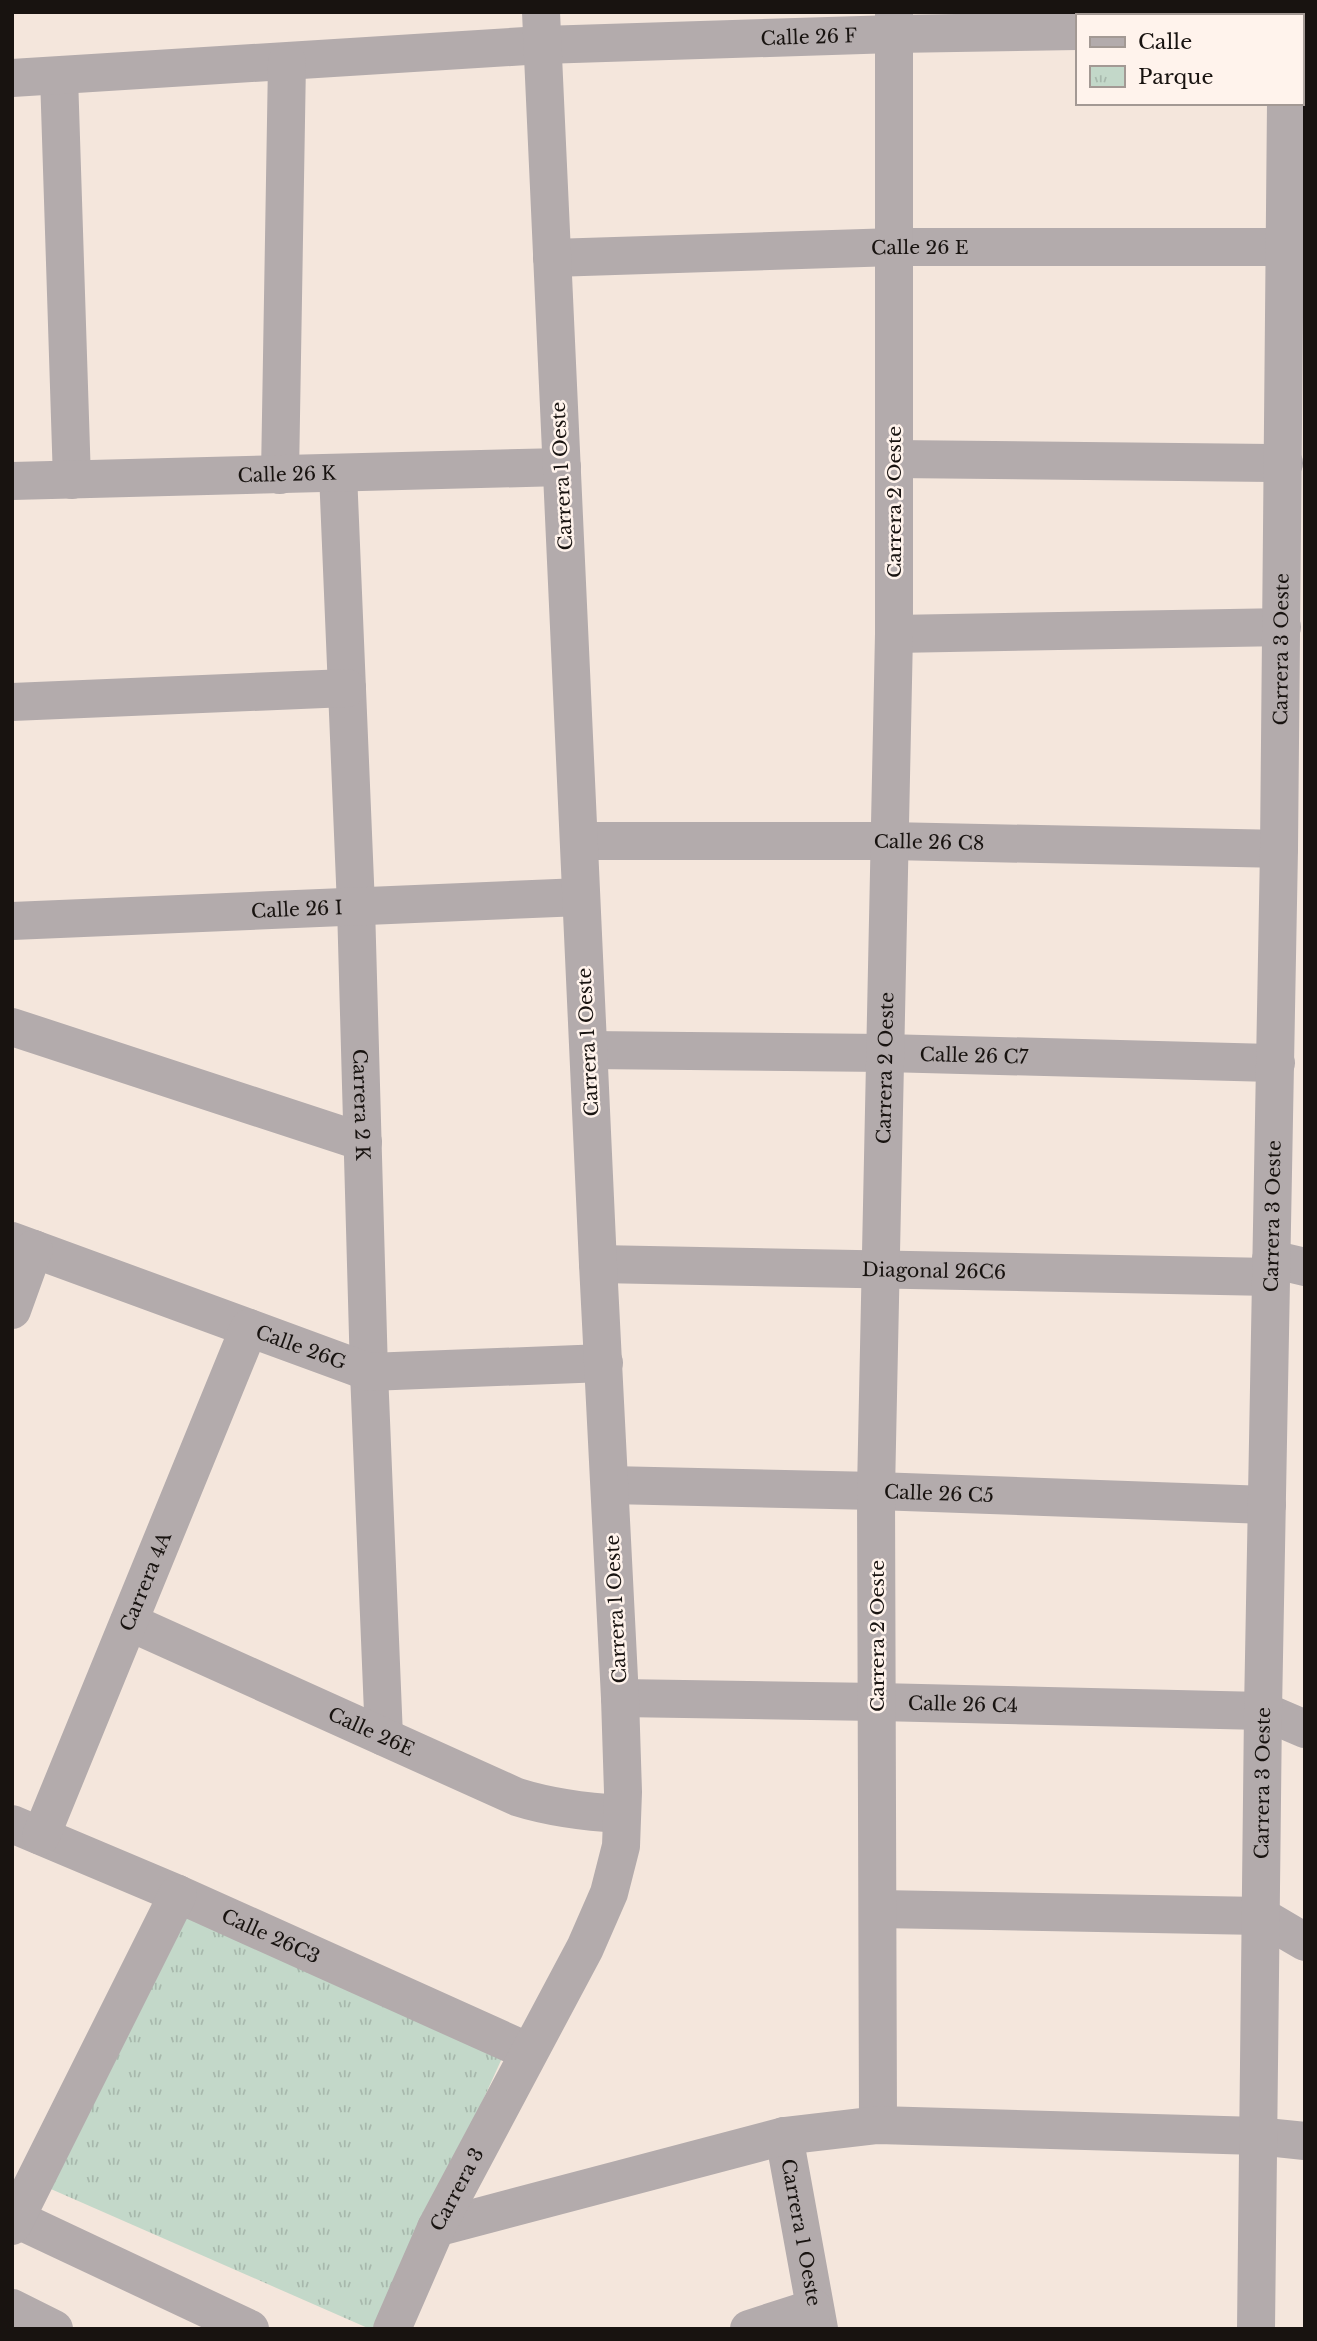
<svg xmlns="http://www.w3.org/2000/svg" width="1317" height="2341" viewBox="0 0 1317 2341" font-family="'Libre Baskerville',serif">
  <style>
    .park { fill: url(#park-tufts) }
    .lines { fill: none; stroke-linecap: round; stroke-linejoin: round }
    .minor { stroke: #b3abac; stroke-width: 38 }
    .tertiary { stroke: #b3abac; stroke-width: 38 }
    .labels { text-anchor: middle; dominant-baseline: central; stroke-width: 5; stroke-linejoin: round; paint-order: stroke }
    .street-label { font-size: 19px; fill: #181310; stroke: #fff3ec }
  </style>
  <defs>
    <pattern id="park-tufts" width="24" height="20" patternUnits="userSpaceOnUse" patternTransform="scale(1.75)"><rect width="24" height="20" fill="#c3d8c9"/><path d="M3 7l-1-3M5 7V3M7 7l1-3M15 17l-1-3M17 17v-4M19 17l1-3" fill="none" stroke="#a7b8ac"/></pattern>
  </defs>
  <rect width="100%" height="100%" fill="#f4e6dc"/>
  <path class="park" d="M 186,1906 L 503,2056 L 379,2329 L 370,2329 L 44,2186 Z"/>
  <g class="lines">
    <g class="minor">
      <path d="M 59,76 L 72,480"/>
      <path id="s1" d="M 12,78 L 542,45 L 894,34 L 1077,31"/>
      <path id="s2" d="M 552,258 L 895,247 L 1286,247"/>
      <path d="M 894,459 L 1284,463"/>
      <path id="s3" d="M 338,473 L 356,906 L 369,1372 L 384,1737"/>
      <path d="M 280,475 L 287,62"/>
      <path id="s4" d="M 12,481 L 562,467"/>
      <path d="M 894,634 L 1282,627"/>
      <path d="M 12,702 L 347,688"/>
      <path id="s5" d="M 579,841 L 889,841 L 1279,849"/>
      <path id="s6" d="M 12,921 L 581,897"/>
      <path d="M 12,1027 L 363,1142"/>
      <path id="s7" d="M 589,1050 L 885,1053 L 1276,1063"/>
      <path id="s8" d="M 12,1241 L 369,1372 L 604,1363"/>
      <path d="M 1271,1259 L 1305,1267"/>
      <path id="s9" d="M 598,1264 L 1271,1277"/>
      <path d="M 12,1310 L 34,1249"/>
      <path id="s10" d="M 610,1485 L 876,1491 L 1267,1505"/>
      <path id="s11" d="M 129,1622 L 517,1797 C 552,1808 585,1812 622,1814"/>
      <path id="s12" d="M 620,1698 L 878,1702 L 1263,1711 L 1305,1729"/>
      <path id="s13" d="M 12,1824 L 178,1894 L 529,2052"/>
      <path id="s14" d="M 41,1836 L 249,1328"/>
      <path d="M 879,1909 L 1261,1916 L 1305,1942"/>
      <path id="s15" d="M 878,2125 L 876,1491 L 894,634 L 894,12"/>
      <path id="s16" d="M 784,2136 L 819,2329"/>
      <path d="M 12,2217 L 250,2329"/>
      <path d="M 12,2226 L 178,1894"/>
      <path d="M 436,2228 L 784,2136 L 878,2125 L 1258,2136 L 1305,2141"/>
      <path d="M 12,2308 L 54,2329"/>
      <path d="M 749,2329 L 814,2308"/>
    </g>
    <g class="tertiary">
      <path d="M 1286,12 L 1286,16"/>
      <path id="s17" d="M 392,2329 L 436,2228 L 585,1948 L 609,1893 L 621,1846 L 623,1792 L 620,1698 L 598,1264 L 541,12"/>
      <path id="s18" d="M 1256,2329 L 1263,1711 L 1279,849 L 1286,103"/>
    </g>
  </g>
  <g class="labels">
    <g class="street-label">
      <text stroke="none"><textPath href="#s1" startOffset="798">Calle 26 F</textPath></text>
      <text stroke="none"><textPath href="#s2" startOffset="368">Calle 26 E</textPath></text>
      <text stroke="none"><textPath href="#s4" startOffset="275">Calle 26 K</textPath></text>
      <text transform="translate(562 476) rotate(-93)">Carrera 1 Oeste</text>
      <text transform="translate(894 502) rotate(-90)">Carrera 2 Oeste</text>
      <text stroke="none"><textPath href="#s18" startOffset="1680">Carrera 3 Oeste</textPath></text>
      <text stroke="none"><textPath href="#s5" startOffset="350">Calle 26 C8</textPath></text>
      <text stroke="none"><textPath href="#s6" startOffset="285">Calle 26 I</textPath></text>
      <text transform="translate(588 1042) rotate(-93)">Carrera 1 Oeste</text>
      <text stroke="none"><textPath href="#s7" startOffset="385">Calle 26 C7</textPath></text>
      <text stroke="none"><textPath href="#s15" startOffset="1057">Carrera 2 Oeste</textPath></text>
      <text stroke="none"><textPath href="#s3" startOffset="632">Carrera 2 K</textPath></text>
      <text stroke="none"><textPath href="#s18" startOffset="1113">Carrera 3 Oeste</textPath></text>
      <text stroke="none"><textPath href="#s9" startOffset="336">Diagonal 26C6</textPath></text>
      <text stroke="none"><textPath href="#s8" startOffset="308">Calle 26G</textPath></text>
      <text stroke="none"><textPath href="#s10" startOffset="329">Calle 26 C5</textPath></text>
      <text stroke="none"><textPath href="#s14" startOffset="275">Carrera 4A</textPath></text>
      <text transform="translate(616 1609) rotate(-93)">Carrera 1 Oeste</text>
      <text transform="translate(877 1636) rotate(-90)">Carrera 2 Oeste</text>
      <text stroke="none"><textPath href="#s12" startOffset="343">Calle 26 C4</textPath></text>
      <text stroke="none"><textPath href="#s11" startOffset="266">Calle 26E</textPath></text>
      <text stroke="none"><textPath href="#s18" startOffset="546">Carrera 3 Oeste</textPath></text>
      <text stroke="none"><textPath href="#s13" startOffset="282">Calle 26C3</textPath></text>
      <text stroke="none"><textPath href="#s17" startOffset="154">Carrera 3</textPath></text>
      <text stroke="none"><textPath href="#s16" startOffset="98">Carrera 1 Oeste</textPath></text>
    </g>
  </g>
  <rect width="1317" height="2341" fill="none" stroke="#181310" stroke-width="28"/>
  <rect x="1076" y="14" width="228" height="91" fill="#fff3ec" stroke="#a39994" stroke-width="2"/>
  <rect x="1090" y="37" width="35" height="10" fill="#b3abac" stroke="#a39994" stroke-width="2"/>
  <text x="1138" y="49" font-size="21" fill="#181310">Calle</text>
  <rect x="1090" y="66" width="35" height="21" fill="url(#park-tufts)" stroke="#a39994" stroke-width="2"/>
  <text x="1138" y="84" font-size="21" fill="#181310">Parque</text>
</svg>
